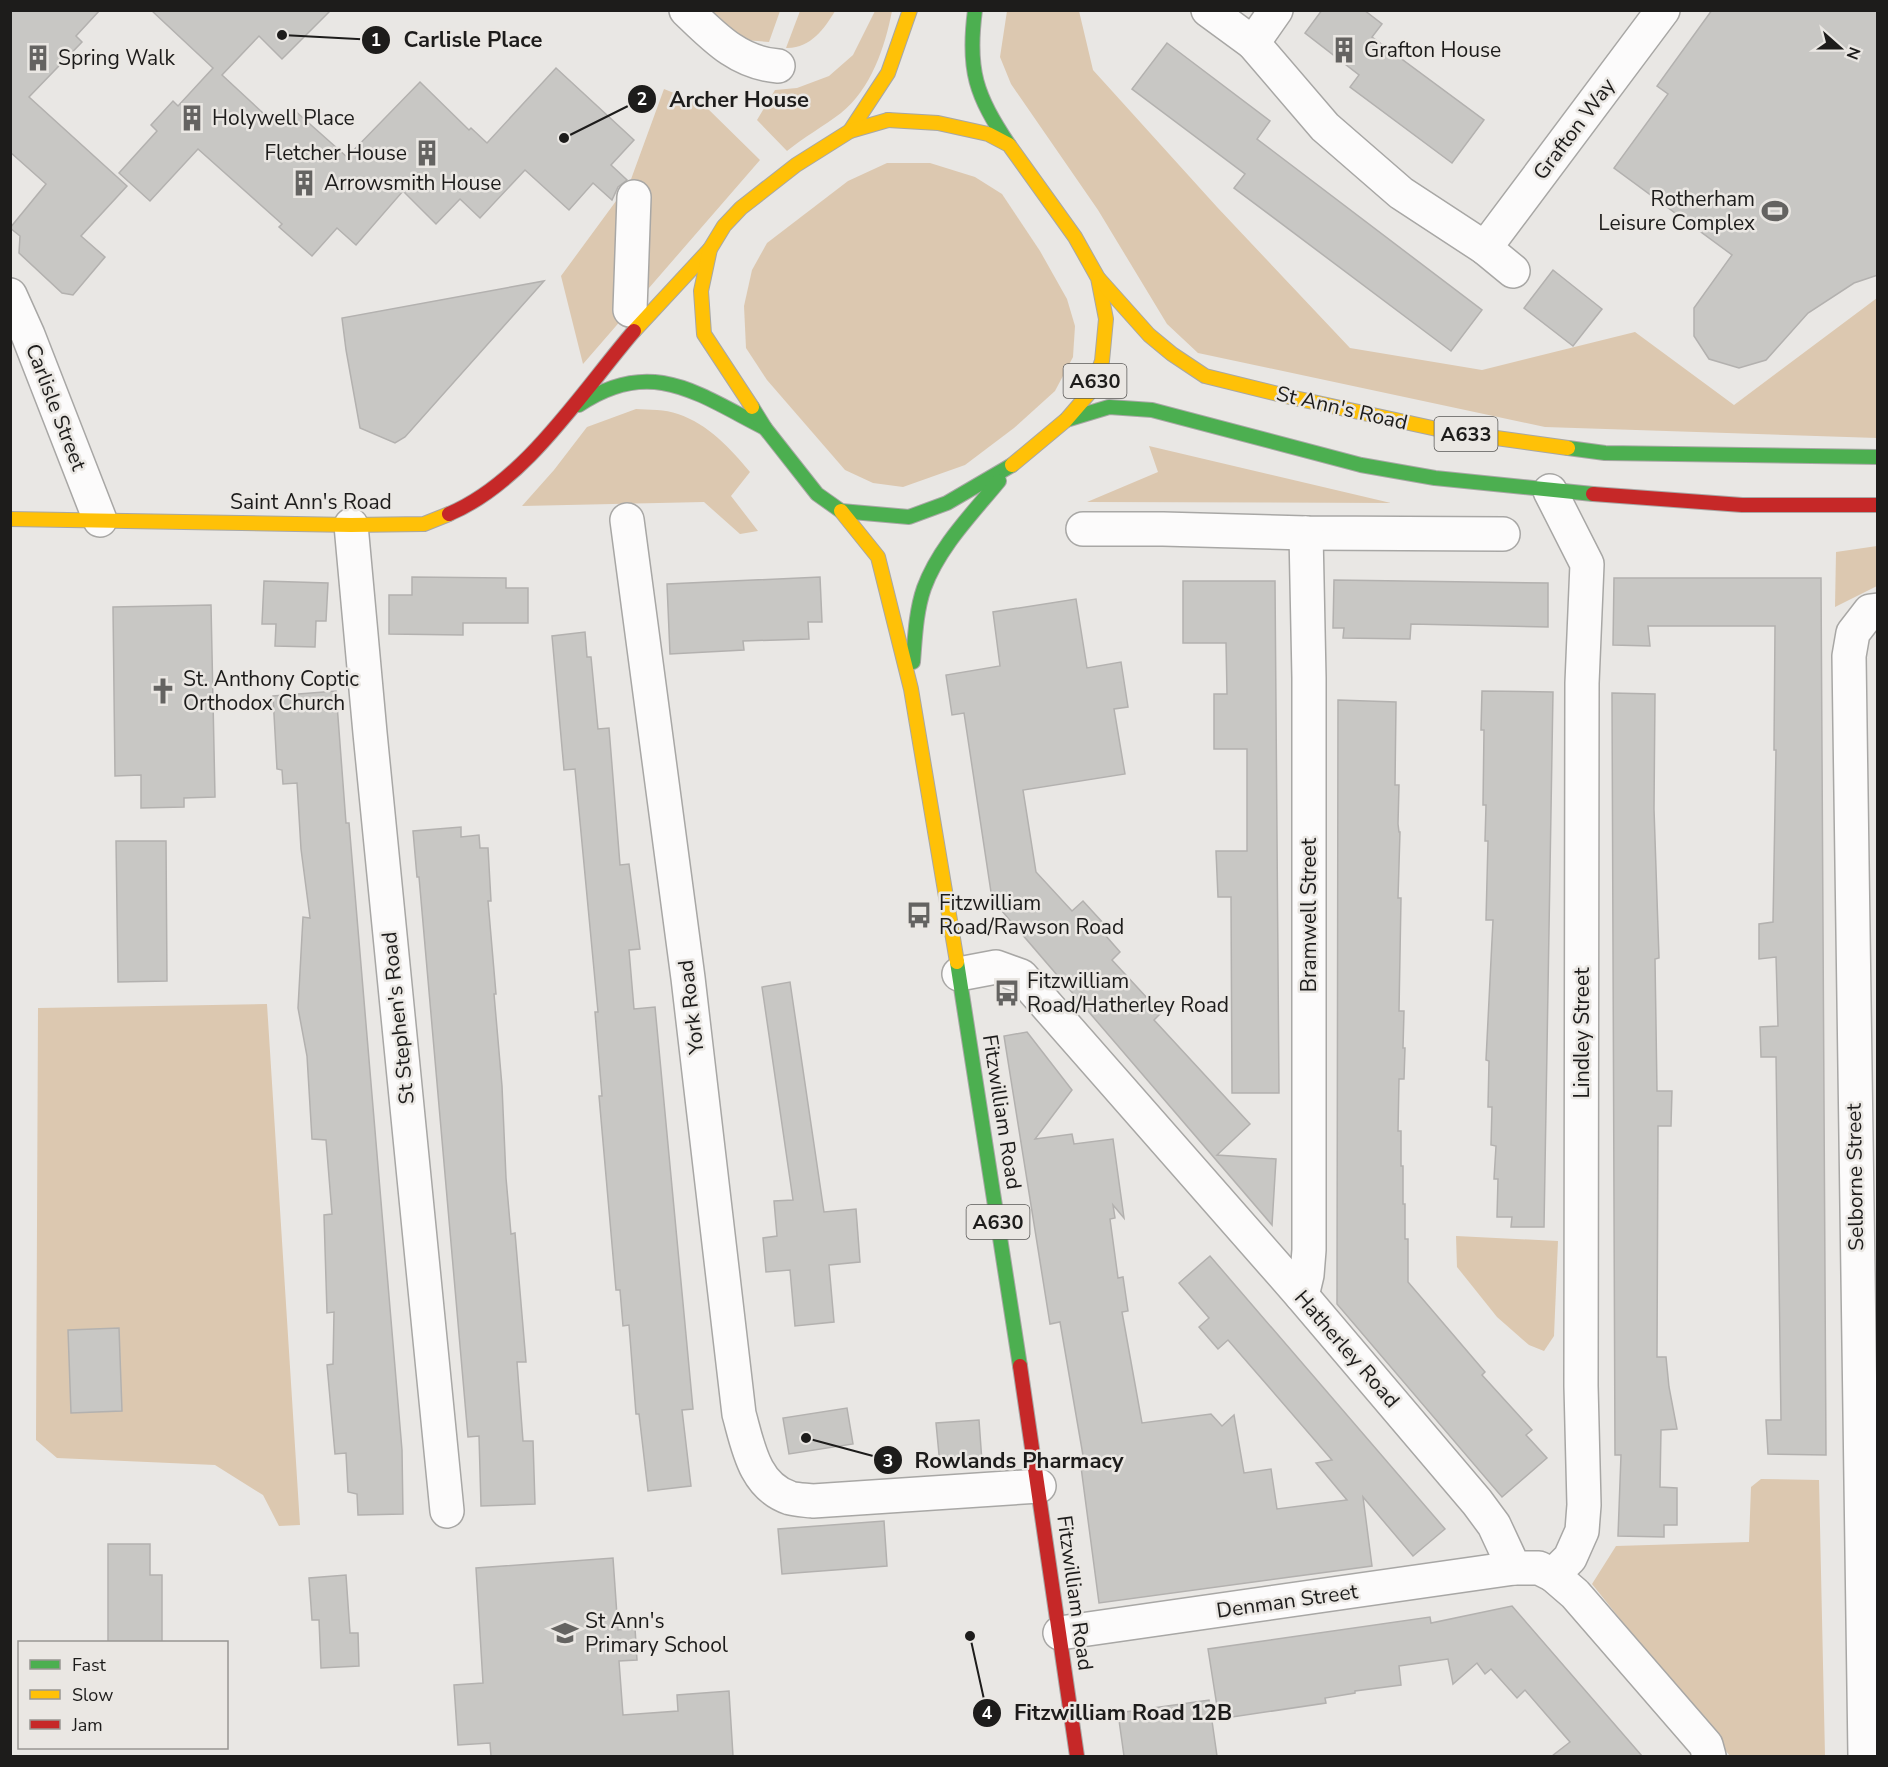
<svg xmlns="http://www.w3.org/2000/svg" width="1888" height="1767" viewBox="0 0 1888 1767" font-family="'Nunito Sans',sans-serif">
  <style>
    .green { fill: #dcc8b0 }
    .building { fill: #c8c7c4; stroke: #b3b1af; stroke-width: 1.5 }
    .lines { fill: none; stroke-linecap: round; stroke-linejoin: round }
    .street-casing { stroke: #a8a7a5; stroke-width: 36 }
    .fast-casing { stroke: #a8a7a5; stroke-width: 16 }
    .slow-casing { stroke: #a8a7a5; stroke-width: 16 }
    .jam-casing { stroke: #a8a7a5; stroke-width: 16 }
    .street { stroke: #fcfbfb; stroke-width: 33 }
    .fast { stroke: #4caf50; stroke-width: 14 }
    .slow { stroke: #ffc107; stroke-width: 14 }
    .jam { stroke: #c62828; stroke-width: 14 }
    .labels { text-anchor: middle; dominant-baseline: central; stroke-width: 5; stroke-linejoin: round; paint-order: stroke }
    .shield { fill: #eae7e3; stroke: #5a5957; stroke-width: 1.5 }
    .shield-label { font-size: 20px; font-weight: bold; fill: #1d1c1b }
    .poi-label { font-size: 21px; fill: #1d1c1b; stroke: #eae7e3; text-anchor: start }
    .street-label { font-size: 21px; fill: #1d1c1b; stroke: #eae7e3 }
    .leader { fill: none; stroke: #1d1c1b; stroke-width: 2 }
    .callout-dot { fill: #1d1c1b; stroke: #eae7e3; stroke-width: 2 }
    .mark-label { font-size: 18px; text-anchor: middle; font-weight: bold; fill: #fff }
    .callout-label { font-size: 22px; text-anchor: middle; font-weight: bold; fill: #1d1c1b; stroke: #eae7e3; stroke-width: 5; stroke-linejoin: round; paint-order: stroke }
  </style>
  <rect width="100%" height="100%" fill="#e9e7e4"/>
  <g class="green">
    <path d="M 713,11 L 780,11 L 769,42 L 744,40 L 715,16 Z"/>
    <path d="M 800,11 L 835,11 C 825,28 810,49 786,48 Z"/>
    <path d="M 875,11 L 892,11 C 885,47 871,89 841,113 C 824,126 804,137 787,151 L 757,120 L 775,90 L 797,88 L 829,76 L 853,55 Z"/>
    <path d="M 1007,11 L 1079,11 L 1093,70 L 1217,207 L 1350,348 L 1482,370 L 1635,332 L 1734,405 L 1877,298 L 1877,438 L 1545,427 L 1198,353 L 1167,324 L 1098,210 L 1011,84 L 1000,57 Z"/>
    <path d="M 664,89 L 704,105 L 760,160 L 583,364 L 561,276 L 630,182 Z"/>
    <path d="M 887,163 L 930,163 L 975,177 L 1002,194 L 1040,251 L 1067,299 L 1075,326 L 1073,357 L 1055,391 L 1014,428 L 965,465 L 903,487 L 873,483 L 845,470 L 767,380 L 746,348 L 744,306 L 752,270 L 767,243 L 848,181 Z"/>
    <path d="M 636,409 C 649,410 665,409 678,414 C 708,424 730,448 750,472 L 731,496 L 758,531 L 740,534 L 704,502 L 522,506 L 554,470 L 587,427 Z"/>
    <path d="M 1149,446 L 1391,503 L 1087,502 L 1158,472 Z"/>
    <path d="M 1877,546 L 1877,586 L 1835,607 L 1836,552 Z"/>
    <path d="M 267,1004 L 300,1525 L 279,1526 L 263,1495 L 215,1465 L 57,1458 L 36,1440 L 38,1008 Z"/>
    <path d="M 1456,1236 L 1558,1241 L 1554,1336 L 1544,1351 L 1529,1345 L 1497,1317 L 1457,1267 Z"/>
    <path d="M 1761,1479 L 1819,1480 L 1825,1756 L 1730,1756 L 1592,1584 L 1616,1546 L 1749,1542 L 1751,1487 Z"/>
  </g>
  <g class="building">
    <path d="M 10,10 L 100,10 L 76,36 L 82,42 L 29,97 L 127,186 L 81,236 L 105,257 L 73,295 L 62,293 L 19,253 L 20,236 L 10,228 L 46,184 L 10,152 Z"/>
    <path d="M 151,10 L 331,10 L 282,59 L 259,36 L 222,75 L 277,126 L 293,109 L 347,157 L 420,82 L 469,130 L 471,128 L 487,143 L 556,68 L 634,140 L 611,165 L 627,180 L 618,187 L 612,200 L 593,183 L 569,210 L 525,170 L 480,218 L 460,199 L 436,224 L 403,191 L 356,245 L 337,228 L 312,256 L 279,227 L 282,224 L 198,149 L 150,201 L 119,173 L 157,131 L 151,125 L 173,101 L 178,106 L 213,68 Z"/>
    <path d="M 1322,10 L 1364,10 L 1382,24 L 1372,37 L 1484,120 L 1452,163 L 1350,87 L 1359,75 L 1305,33 Z"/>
    <path d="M 1712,10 L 1878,10 L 1878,275 L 1854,283 L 1808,313 L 1766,360 L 1739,368 L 1709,359 L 1694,336 L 1694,308 L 1732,255 L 1614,168 L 1668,94 L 1657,86 Z"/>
    <path d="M 1167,43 L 1270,121 L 1257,139 L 1482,310 L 1451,351 L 1234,188 L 1245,174 L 1132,89 Z"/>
    <path d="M 1553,270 L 1602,309 L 1573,346 L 1524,308 Z"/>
    <path d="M 544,281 L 405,437 L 395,443 L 360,428 L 346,350 L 342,318 Z"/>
    <path d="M 412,577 L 506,578 L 506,588 L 528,588 L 528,623 L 463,623 L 463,635 L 389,634 L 389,595 L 412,595 Z"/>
    <path d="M 820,577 L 822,622 L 808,622 L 809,639 L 743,641 L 744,650 L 670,654 L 667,584 Z"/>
    <path d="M 1614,578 L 1821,578 L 1826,1455 L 1768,1454 L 1766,1420 L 1781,1420 L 1776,1057 L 1761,1057 L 1760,1027 L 1778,1026 L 1776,957 L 1759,959 L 1759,924 L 1773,922 L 1776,750 L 1774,750 L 1775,626 L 1648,626 L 1650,646 L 1613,645 Z"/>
    <path d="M 1334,580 L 1548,583 L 1548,627 L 1411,624 L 1410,639 L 1343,638 L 1344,628 L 1333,628 Z"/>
    <path d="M 264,581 L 328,583 L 326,621 L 316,621 L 315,647 L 275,646 L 276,624 L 262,624 Z"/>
    <path d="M 1183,581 L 1275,581 L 1279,1093 L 1232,1093 L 1231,897 L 1218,897 L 1216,851 L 1247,851 L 1247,749 L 1214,749 L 1214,694 L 1227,694 L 1226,643 L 1183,643 Z"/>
    <path d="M 1076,599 L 1087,668 L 1121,662 L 1128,707 L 1114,709 L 1125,774 L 1023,790 L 1036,872 L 1072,911 L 1083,901 L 1104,924 L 1099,928 L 1120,952 L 1112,960 L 1161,1013 L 1154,1020 L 1250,1124 L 1217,1155 L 1276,1159 L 1272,1225 L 996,904 L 991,892 L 964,713 L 952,715 L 946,675 L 1000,666 L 993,612 Z"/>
    <path d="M 211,605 L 215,797 L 184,798 L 184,807 L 141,808 L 141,775 L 115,776 L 113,607 Z"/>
    <path d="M 585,632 L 587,657 L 591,657 L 598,729 L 609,728 L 620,865 L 629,864 L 640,949 L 629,950 L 634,1009 L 655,1007 L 693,1409 L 682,1410 L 691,1486 L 648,1491 L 639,1414 L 636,1414 L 629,1325 L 623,1326 L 620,1290 L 616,1290 L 599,1096 L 602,1096 L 595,1012 L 598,1012 L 575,769 L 564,770 L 552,636 Z"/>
    <path d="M 336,691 L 346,823 L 349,823 L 402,1450 L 403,1514 L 358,1515 L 357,1494 L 348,1492 L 346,1453 L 335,1454 L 327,1365 L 333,1364 L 334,1312 L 327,1313 L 324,1215 L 332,1214 L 326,1140 L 312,1139 L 307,1056 L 298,1008 L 303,917 L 310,918 L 301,849 L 297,783 L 283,784 L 282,770 L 277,769 L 273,696 Z"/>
    <path d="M 1482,691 L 1553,692 L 1544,1227 L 1511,1227 L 1512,1217 L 1497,1217 L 1498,1179 L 1494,1179 L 1496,1146 L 1491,1145 L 1492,1107 L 1488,1107 L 1489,1061 L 1486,1060 L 1493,920 L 1486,920 L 1488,841 L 1485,841 L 1486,805 L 1483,805 L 1484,730 L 1481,730 Z"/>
    <path d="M 1612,693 L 1655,694 L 1654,809 L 1659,958 L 1655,959 L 1657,1091 L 1672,1091 L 1671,1126 L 1658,1126 L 1657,1357 L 1666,1357 L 1669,1387 L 1677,1429 L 1661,1430 L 1660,1487 L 1677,1488 L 1677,1525 L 1664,1525 L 1664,1537 L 1618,1536 L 1621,1455 L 1615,1455 Z"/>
    <path d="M 1338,700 L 1396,702 L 1395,785 L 1399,785 L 1398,824 L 1399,832 L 1400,832 L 1398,898 L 1401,898 L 1399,1011 L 1404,1011 L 1403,1048 L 1405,1048 L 1404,1079 L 1399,1079 L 1398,1131 L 1401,1131 L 1401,1166 L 1403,1166 L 1403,1204 L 1405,1204 L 1405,1239 L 1408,1239 L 1408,1282 L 1485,1372 L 1482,1375 L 1532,1430 L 1526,1435 L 1547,1458 L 1502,1497 L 1337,1304 Z"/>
    <path d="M 461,827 L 461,837 L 479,835 L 480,848 L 488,848 L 491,901 L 488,901 L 496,994 L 494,994 L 502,1086 L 506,1178 L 511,1234 L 515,1233 L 526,1362 L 517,1362 L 523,1441 L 533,1441 L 535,1504 L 481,1506 L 479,1436 L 468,1437 L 419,877 L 417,877 L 413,831 Z"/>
    <path d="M 116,841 L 166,841 L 167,981 L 118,982 Z"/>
    <path d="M 790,982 L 824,1212 L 856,1209 L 860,1262 L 829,1265 L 834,1322 L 795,1326 L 790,1270 L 766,1272 L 763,1238 L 777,1236 L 774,1201 L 793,1200 L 762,987 Z"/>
    <path d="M 1027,1032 L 1072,1090 L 1035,1139 L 1072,1134 L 1074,1144 L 1113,1139 L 1124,1218 L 1113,1205 L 1115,1218 L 1110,1219 L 1118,1278 L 1123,1277 L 1128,1311 L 1122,1312 L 1142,1423 L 1211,1414 L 1222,1426 L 1234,1415 L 1244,1473 L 1271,1469 L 1277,1509 L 1347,1500 L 1316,1463 L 1332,1460 L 1268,1386 L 1228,1340 L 1218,1349 L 1199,1327 L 1209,1318 L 1179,1283 L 1210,1256 L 1445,1529 L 1413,1556 L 1363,1497 L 1372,1566 L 1099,1603 L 1081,1467 L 1085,1467 L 1060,1322 L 1050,1324 L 1004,1036 Z"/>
    <path d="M 119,1328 L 122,1411 L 71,1413 L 68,1330 Z"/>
    <path d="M 847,1408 L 853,1444 L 789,1454 L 783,1418 Z"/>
    <path d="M 979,1420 L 982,1462 L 940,1465 L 936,1423 Z"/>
    <path d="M 884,1521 L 887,1566 L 782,1574 L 778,1529 Z"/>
    <path d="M 108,1544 L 150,1544 L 150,1575 L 162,1575 L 162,1642 L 108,1642 Z"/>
    <path d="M 613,1558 L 618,1630 L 635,1628 L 637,1660 L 619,1661 L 623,1715 L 678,1711 L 677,1695 L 729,1691 L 733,1756 L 491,1756 L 490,1743 L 458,1745 L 454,1685 L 483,1683 L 476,1568 Z"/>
    <path d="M 346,1575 L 350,1633 L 358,1633 L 359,1666 L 321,1668 L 319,1620 L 312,1620 L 309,1578 Z"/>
    <path d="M 1512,1606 L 1642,1756 L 1552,1756 L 1570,1742 L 1525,1690 L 1517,1698 L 1491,1669 L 1485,1674 L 1477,1663 L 1453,1684 L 1448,1659 L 1399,1666 L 1401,1685 L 1355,1691 L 1355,1693 L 1325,1698 L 1326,1703 L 1219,1719 L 1208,1649 L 1430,1617 L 1431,1623 Z"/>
    <path d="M 1209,1700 L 1217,1756 L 1124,1756 L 1118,1713 Z"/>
  </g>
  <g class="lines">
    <g class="street-casing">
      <g id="street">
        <path d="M 686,10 C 714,37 738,63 778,66"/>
        <path d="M 1208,10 L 1253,43 L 1325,127 L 1401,193 L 1485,248 L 1513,271"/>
        <path d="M 1253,43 L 1276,10"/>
        <path d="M 1485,248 L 1663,10"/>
        <path d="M 10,295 L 28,335 L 100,520"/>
        <path d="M 630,310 L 634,197"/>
        <path d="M 1550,491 L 1587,564 L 1582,683 L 1581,1386 L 1584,1505 L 1582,1531 L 1570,1558 L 1553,1575"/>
        <path d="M 627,520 L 688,978 L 739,1414 C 748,1446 754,1486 790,1498 C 797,1500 806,1500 813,1501 L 1039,1486"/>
        <path d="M 351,525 L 370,733 L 447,1511"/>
        <path d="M 1083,529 L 1163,529 L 1306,533 L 1503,534"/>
        <path d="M 959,974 L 996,967 L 1021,976 L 1302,1296 L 1477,1502 L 1494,1525 L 1514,1568 L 1539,1568 L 1553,1575 L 1575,1594 L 1706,1745 L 1709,1756"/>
        <path d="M 1302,1296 L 1307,1275 L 1309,1250 L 1309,678 L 1306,533"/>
        <path d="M 1060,1633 L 1514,1568"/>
        <path d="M 1865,1756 L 1849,656 L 1853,633 L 1870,611 L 1878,610"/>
      </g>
    </g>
    <g class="fast-casing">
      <g id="fast">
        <path d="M 975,10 C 967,71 976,95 1009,145"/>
        <path d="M 579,405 C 651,356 698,394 765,428"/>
        <path d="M 752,407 L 765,428 L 817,494 L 841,511 L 909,517 L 947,503 L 1012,465"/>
        <path d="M 1066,420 L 1109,407 L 1152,410 L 1361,465 L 1435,478 L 1593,494"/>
        <path d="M 1568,448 L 1605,453 L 1878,457"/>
        <path d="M 913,662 C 915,637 916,611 924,588 C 939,547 972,514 999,481"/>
        <path d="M 957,962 L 1020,1366"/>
      </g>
    </g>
    <g class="slow-casing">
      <g id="slow">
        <path d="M 888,120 L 938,123 L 988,134 L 1009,145 L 1075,237 L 1098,278 L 1106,319 L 1102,361 L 1091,391 L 1066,420 L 1012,465"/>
        <path d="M 850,131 L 888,73 L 910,10"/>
        <path d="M 1099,279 L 1149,335 L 1172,354 L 1205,376 L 1290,397 L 1446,431 L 1568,448"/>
        <path d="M 634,331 L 710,249"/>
        <path d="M 752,407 L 704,334 L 701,291 L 710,249 L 724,226 L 741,208 L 796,165 L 850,131 L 888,120"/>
        <path d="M 841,511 L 878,557 L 911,689 L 957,962"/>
        <path d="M 10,519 L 351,525 L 424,524 L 449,514"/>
      </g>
    </g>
    <g class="jam-casing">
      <g id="jam">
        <path d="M 1593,494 L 1742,505 L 1878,505"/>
        <path d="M 449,514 C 525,482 581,393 634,331"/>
        <path d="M 1020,1366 L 1077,1756"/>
      </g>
    </g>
    <use href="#street" class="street"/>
    <use href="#fast" class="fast"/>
    <use href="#slow" class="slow"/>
    <use href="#jam" class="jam"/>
  </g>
  <defs>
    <g id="building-bare" transform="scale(2.07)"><path d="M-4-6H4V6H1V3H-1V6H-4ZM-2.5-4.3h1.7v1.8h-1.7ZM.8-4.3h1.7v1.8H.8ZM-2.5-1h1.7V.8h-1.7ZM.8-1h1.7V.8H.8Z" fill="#646361" stroke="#eae7e3" stroke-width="2.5" paint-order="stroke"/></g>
    <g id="stadium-bare" transform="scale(2.07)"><path d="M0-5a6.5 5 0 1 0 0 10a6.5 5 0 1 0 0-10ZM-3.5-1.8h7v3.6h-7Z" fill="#646361" stroke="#eae7e3" stroke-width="2.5" paint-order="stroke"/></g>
    <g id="church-bare" transform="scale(2.07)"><path d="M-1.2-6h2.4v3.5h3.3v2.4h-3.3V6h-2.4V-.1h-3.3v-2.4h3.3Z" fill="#646361" stroke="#eae7e3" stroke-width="2.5" paint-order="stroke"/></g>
    <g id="bus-bare" transform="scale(2.07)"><path d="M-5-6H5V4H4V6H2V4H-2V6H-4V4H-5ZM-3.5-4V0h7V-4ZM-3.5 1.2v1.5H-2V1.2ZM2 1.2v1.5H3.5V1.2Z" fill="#646361" stroke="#eae7e3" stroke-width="2.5" paint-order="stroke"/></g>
    <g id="school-bare" transform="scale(2.07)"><path d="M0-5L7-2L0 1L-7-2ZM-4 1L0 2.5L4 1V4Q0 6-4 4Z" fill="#646361" stroke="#eae7e3" stroke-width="2.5" paint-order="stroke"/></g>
  </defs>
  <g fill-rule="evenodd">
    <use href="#building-bare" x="1344" y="50"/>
    <use href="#building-bare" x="38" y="58"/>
    <use href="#building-bare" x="192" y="118"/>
    <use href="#building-bare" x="427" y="153"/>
    <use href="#building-bare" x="304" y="183"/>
    <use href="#stadium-bare" x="1775" y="211"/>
    <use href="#church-bare" x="163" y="691"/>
    <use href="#bus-bare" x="919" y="915"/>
    <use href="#bus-bare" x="1007" y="993"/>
    <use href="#school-bare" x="565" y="1633"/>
  </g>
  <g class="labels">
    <g class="shield">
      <rect x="1063.5" y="364" width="63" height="34" rx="4.5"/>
      <rect x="1434.5" y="417" width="63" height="34" rx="4.5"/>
      <rect x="966.5" y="1205" width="63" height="34" rx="4.5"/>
    </g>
    <g class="shield-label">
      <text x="1095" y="381">A630</text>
      <text x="1466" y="434">A633</text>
      <text x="998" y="1222">A630</text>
    </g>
    <g class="poi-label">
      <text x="1364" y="50">Grafton House</text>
      <text x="58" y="58">Spring Walk</text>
      <text x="212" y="118">Holywell Place</text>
      <text x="407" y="153" text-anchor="end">Fletcher House</text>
      <text x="324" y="183">Arrowsmith House</text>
      <text x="1755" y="199" text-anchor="end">Rotherham<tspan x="1755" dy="24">Leisure Complex</tspan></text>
      <text x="183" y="679">St. Anthony Coptic<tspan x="183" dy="24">Orthodox Church</tspan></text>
      <text x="939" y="903">Fitzwilliam<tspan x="939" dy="24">Road/Rawson Road</tspan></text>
      <text x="1027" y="981">Fitzwilliam<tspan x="1027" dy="24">Road/Hatherley Road</tspan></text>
      <text x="585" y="1621">St Ann's<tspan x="585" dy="24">Primary School</tspan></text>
    </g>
    <g class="street-label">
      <text transform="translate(1574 129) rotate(-53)">Grafton Way</text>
      <text transform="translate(56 407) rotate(69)">Carlisle Street</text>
      <text transform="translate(1342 408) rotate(13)">St Ann's Road</text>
      <text x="311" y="502">Saint Ann's Road</text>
      <text transform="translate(1309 915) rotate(-90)">Bramwell Street</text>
      <text transform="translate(691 1007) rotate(-97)">York Road</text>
      <text transform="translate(398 1018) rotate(-96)">St Stephen's Road</text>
      <text transform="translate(1582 1033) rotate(-90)">Lindley Street</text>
      <text transform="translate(1002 1112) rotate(81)">Fitzwilliam Road</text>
      <text transform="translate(1855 1177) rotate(-91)">Selborne Street</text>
      <text transform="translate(1347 1349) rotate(49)">Hatherley Road</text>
      <text transform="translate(1075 1593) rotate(82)">Fitzwilliam Road</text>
      <text transform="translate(1287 1601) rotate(-8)">Denman Street</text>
    </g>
  </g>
  <path class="leader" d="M282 35L376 40M564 138L642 99M806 1438L888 1460M970 1636L987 1713"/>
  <g class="callout-dot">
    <circle cx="282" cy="35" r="6"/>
    <circle cx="564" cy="138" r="6"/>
    <circle cx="806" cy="1438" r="6"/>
    <circle cx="970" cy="1636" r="6"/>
    <circle cx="376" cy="40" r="15"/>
    <circle cx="642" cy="99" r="15"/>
    <circle cx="888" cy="1460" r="15"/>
    <circle cx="987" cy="1713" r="15"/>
  </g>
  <g class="mark-label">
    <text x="376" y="46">1</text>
    <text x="642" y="105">2</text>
    <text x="888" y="1467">3</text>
    <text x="987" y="1719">4</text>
  </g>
  <g class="callout-label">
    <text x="473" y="47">Carlisle Place</text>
    <text x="739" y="107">Archer House</text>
    <text x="1019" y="1468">Rowlands Pharmacy</text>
    <text x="1123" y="1720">Fitzwilliam Road 12B</text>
  </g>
  <rect width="1888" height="1767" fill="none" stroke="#1d1c1b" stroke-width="24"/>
  <rect x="18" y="1641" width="210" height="108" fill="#eae7e3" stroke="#989693" stroke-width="1.5"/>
  <rect x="30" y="1660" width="30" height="9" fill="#4caf50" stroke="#989693" stroke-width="1.5"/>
  <text x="72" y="1671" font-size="18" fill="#1d1c1b">Fast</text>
  <rect x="30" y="1690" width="30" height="9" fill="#ffc107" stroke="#989693" stroke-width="1.5"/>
  <text x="72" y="1701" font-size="18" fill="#1d1c1b">Slow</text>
  <rect x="30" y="1720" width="30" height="9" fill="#c62828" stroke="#989693" stroke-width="1.5"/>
  <text x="72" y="1731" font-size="18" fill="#1d1c1b">Jam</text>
  <g transform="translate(1840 48) rotate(111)" stroke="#eae7e3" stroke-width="4.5" paint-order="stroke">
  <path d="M0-4.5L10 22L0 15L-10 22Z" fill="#1d1c1b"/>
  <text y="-9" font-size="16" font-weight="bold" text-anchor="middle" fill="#1d1c1b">N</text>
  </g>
</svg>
